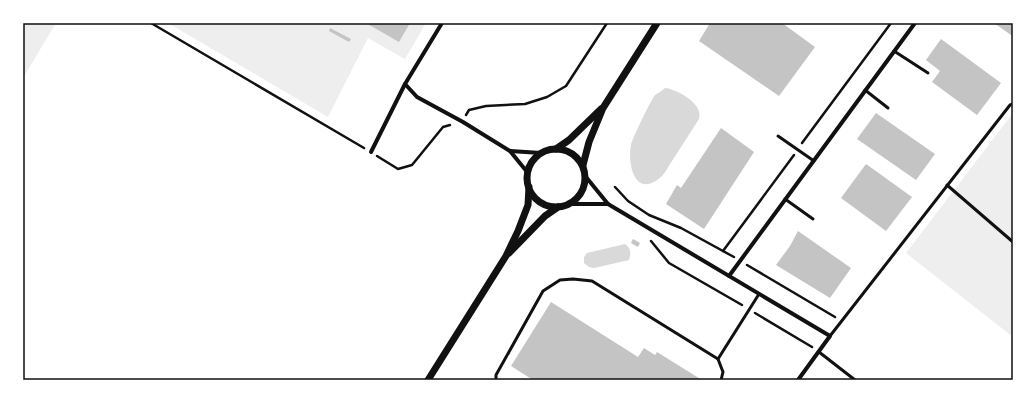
<svg xmlns="http://www.w3.org/2000/svg" width="1036" height="403" viewBox="0 0 1036 403" font-family="Cabin,sans-serif">
  <style>
    .green { fill: #eee }
    .water { fill: #d9d9d9 }
    .building { fill: #c4c4c4 }
    .lines { fill: none; stroke-linecap: round; stroke-linejoin: round }
    .path { stroke: #111; stroke-width: 2.5 }
    .service { stroke: #111; stroke-width: 3 }
    .minor { stroke: #111; stroke-width: 4 }
    .tertiary { stroke: #111; stroke-width: 7 }
    .neatline { fill: none; stroke: #111; stroke-width: 1.5 }
  </style>
  <rect width="100%" height="100%" fill="#fff"/>
  <g class="green">
    <path d="M 23,23 L 56,23 L 23,78 Z"/>
    <path d="M 168,23 L 426,23 L 405,59 L 368,38 L 328,117 Z"/>
    <path d="M 1013,113 L 1013,337 L 906,253 Z"/>
  </g>
  <g class="water">
    <path d="M 665,88 C 676,89 697,101 699,112 C 700,115 699,117 699,119 C 690,133 681,147 672,161 C 669,165 666,172 662,176 C 636,200 627,166 631,145 C 632,139 651,100 655,95 C 658,93 662,91 665,88 Z"/>
    <path d="M 625,244 C 631,248 631,253 629,260 L 594,268 L 589,267 L 584,263 L 584,257 L 587,253 Z"/>
  </g>
  <g class="building">
    <path d="M 366,23 L 410,23 L 399,42 Z"/>
    <path d="M 710,23 L 782,23 L 815,47 L 779,96 L 699,41 Z"/>
    <path d="M 994,23 L 1013,23 L 1013,33 L 1011,35 Z"/>
    <path d="M 330,28 L 351,39 L 349,42 L 329,31 Z"/>
    <path d="M 941,39 L 1001,83 L 977,115 L 932,82 L 940,71 L 926,60 Z"/>
    <path d="M 876,113 L 935,154 L 916,180 L 857,139 Z"/>
    <path d="M 721,128 L 754,152 L 704,229 L 666,204 L 677,185 L 681,188 Z"/>
    <path d="M 866,164 L 912,197 L 886,231 L 841,198 Z"/>
    <path d="M 798,231 L 851,268 L 830,298 L 776,265 L 790,246 Z"/>
    <path d="M 633,239 L 640,243 L 638,247 L 631,243 Z"/>
    <path d="M 551,302 L 638,357 L 644,348 L 655,355 L 657,352 L 702,380 L 533,380 L 511,366 Z"/>
  </g>
  <g class="lines">
    <g class="path">
      <path d="M 151,23 L 364,148"/>
      <path d="M 466,115 L 469,110 L 486,106 L 525,104 L 547,97 L 566,86 L 607,23"/>
      <path d="M 802,143 L 891,23"/>
      <path d="M 377,156 L 398,169 L 412,165 L 443,127 L 450,125"/>
      <path d="M 615,187 L 628,201 L 649,215 L 681,228 L 734,257"/>
      <path d="M 651,241 L 669,263 L 742,305"/>
      <path d="M 723,251 L 794,155"/>
      <path d="M 747,265 L 835,317"/>
      <path d="M 755,313 L 812,347"/>
    </g>
    <g class="service">
      <path d="M 894,51 L 928,73"/>
      <path d="M 865,90 L 888,108"/>
      <path d="M 778,136 L 814,161"/>
      <path d="M 947,185 L 1013,242"/>
      <path d="M 785,199 L 813,219"/>
      <path d="M 830,336 L 1010,105 L 1013,104"/>
      <path d="M 819,352 L 855,380"/>
      <path d="M 718,359 L 759,294"/>
      <path d="M 496,380 L 496,375 L 543,291 L 560,280 L 573,279 L 592,281 L 718,359 L 723,372 L 721,380"/>
    </g>
    <g class="minor">
      <path d="M 405,84 L 417,97 L 463,122 L 510,151 L 528,173"/>
      <path d="M 510,151 L 541,153"/>
      <path d="M 371,152 L 405,84 L 442,23"/>
      <path d="M 586,177 L 608,204 L 830,336 L 798,380"/>
      <path d="M 572,204 L 608,204"/>
      <path d="M 729,276 L 915,23"/>
    </g>
    <g class="tertiary">
      <circle cx="556" cy="178" r="29"/>
      <path d="M 556,149 L 569,140 L 601,109"/>
      <path d="M 583,165 L 589,142 L 603,108 L 657,23"/>
      <path d="M 509,253 L 545,216 L 558,207"/>
      <path d="M 428,380 L 506,256 L 518,231 L 528,205 L 529,187"/>
    </g>
  </g>
  <rect width="1036" height="403" fill="none" stroke="#ffffff" stroke-width="48"/>
  <rect x="24" y="24" width="988" height="355" class="neatline"/>
</svg>
